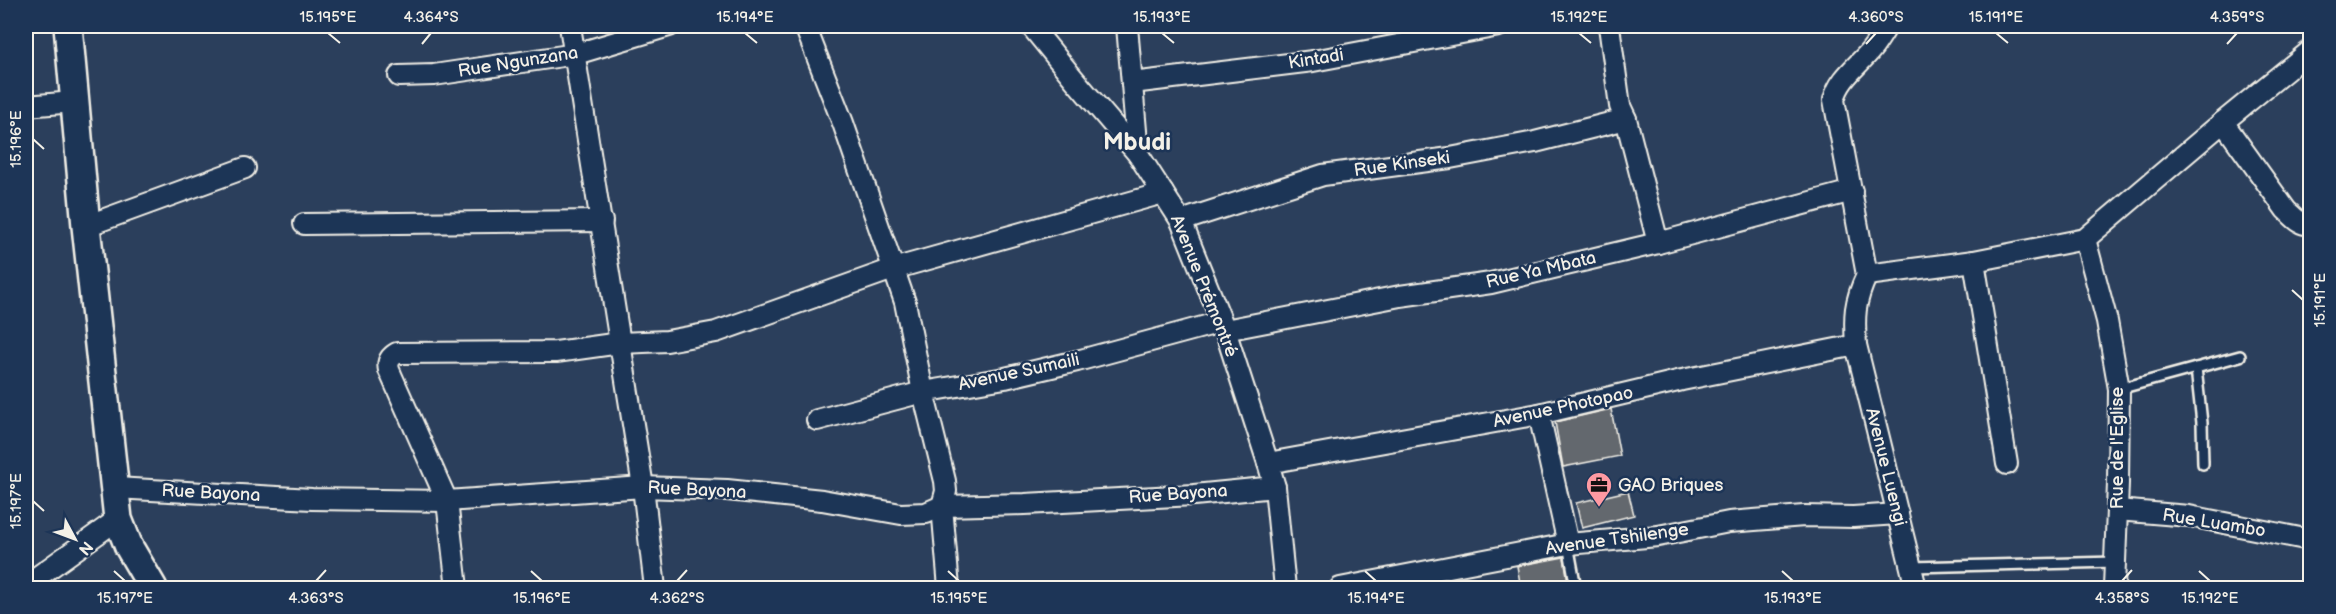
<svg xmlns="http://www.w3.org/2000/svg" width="2336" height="614" viewBox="0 0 2336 614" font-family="'Balsamiq Sans',sans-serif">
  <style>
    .building { fill: #63676e; stroke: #f4f1e8; stroke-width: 1.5 }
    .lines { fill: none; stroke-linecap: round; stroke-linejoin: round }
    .lane-casing { stroke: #f4f1e8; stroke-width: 14 }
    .street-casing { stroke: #f4f1e8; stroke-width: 24 }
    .secondary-casing { stroke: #f4f1e8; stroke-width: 32 }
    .lane { stroke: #1d3557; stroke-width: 9 }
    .street { stroke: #1d3557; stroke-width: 20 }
    .secondary { stroke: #1d3557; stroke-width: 27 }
    .ticks { fill: none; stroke: #f4f1e8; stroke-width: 2 }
    .labels { text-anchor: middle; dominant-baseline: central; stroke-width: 5; stroke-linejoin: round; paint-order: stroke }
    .street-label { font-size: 18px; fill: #f4f1e8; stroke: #1d3557 }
    .poi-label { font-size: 18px; fill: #f4f1e8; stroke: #1d3557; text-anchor: start }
    .district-label { font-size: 24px; font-weight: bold; fill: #f4f1e8; stroke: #1d3557 }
    .neatline { fill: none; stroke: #f4f1e8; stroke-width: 2 }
    .ticks-label { font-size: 15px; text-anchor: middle; fill: #f4f1e8 }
  </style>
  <rect width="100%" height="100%" fill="#2b3f5c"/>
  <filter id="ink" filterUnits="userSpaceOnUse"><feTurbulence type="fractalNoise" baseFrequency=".0167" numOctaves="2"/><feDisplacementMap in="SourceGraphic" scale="12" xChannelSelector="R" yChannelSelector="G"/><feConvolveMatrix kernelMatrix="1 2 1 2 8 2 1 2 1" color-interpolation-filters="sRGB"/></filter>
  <g filter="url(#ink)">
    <g class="building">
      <path d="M 1611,409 L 1620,456 L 1563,467 L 1555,422 Z"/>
      <path d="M 1628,491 L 1634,515 L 1582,528 L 1576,503 Z"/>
      <path d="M 1564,557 L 1569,588 L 1521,588 L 1517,566 Z"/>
    </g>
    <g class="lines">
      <g class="lane-casing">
        <g id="lane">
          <path d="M 2196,368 L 2202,423 L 2203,464"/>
          <path d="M 2119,389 L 2240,356"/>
          <path d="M 1568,544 L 1576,588"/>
          <path d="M 1911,567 L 2116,562"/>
        </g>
      </g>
      <g class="street-casing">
        <g id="street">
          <path d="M 570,26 L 620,343 L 667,341 L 716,332 L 893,269 L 1163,193"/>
          <path d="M 805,26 L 843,123 L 905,302 L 923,392 L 945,481 L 946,491 L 942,506 L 949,588"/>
          <path d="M 1031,26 L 1074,79 L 1138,154 L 1181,221 L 1225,330 L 1268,463 L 1275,487 L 1285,588"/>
          <path d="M 1127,26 L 1138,154"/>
          <path d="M 1609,26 L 1620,106 L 1626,119 L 1658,243"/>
          <path d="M 399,76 L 434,75 L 576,54 L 669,26"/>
          <path d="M 1132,83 L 1313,61 L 1499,26"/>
          <path d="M 26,106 L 74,102"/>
          <path d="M 2223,122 L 2286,210 C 2293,216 2300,226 2310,224"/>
          <path d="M 1181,221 L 1323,175 L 1450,158 L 1535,142 L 1626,119"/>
          <path d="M 304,224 L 602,221"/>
          <path d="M 86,226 L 245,168"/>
          <path d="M 2085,239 L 2107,321 L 2119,389 L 2118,483 L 2114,588"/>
          <path d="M 1974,261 L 2007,464"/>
          <path d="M 1867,275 L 1834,100 C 1839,78 1858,66 1871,50 C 1877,43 1882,34 1887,26"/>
          <path d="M 1225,330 L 1400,296 L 1491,283 L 1658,243 L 1852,191"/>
          <path d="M 1539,414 L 1568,544"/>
          <path d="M 817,420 L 923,392 L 1005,378 L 1077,361 L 1221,322"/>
          <path d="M 1268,463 L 1539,414 L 1682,380 L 1856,345"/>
          <path d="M 115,488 L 312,499 L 447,501 L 643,487 L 727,490 L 822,500 L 901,514 L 926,513 L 942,506 L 1025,504 L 1194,495 L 1275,487"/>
          <path d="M 2117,510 L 2189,516 L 2310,540"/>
          <path d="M 26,585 L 118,519"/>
          <path d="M 457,588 L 447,501 L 389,370 C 387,362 390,357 397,353 L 556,352 L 620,343 L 643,487 L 655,588"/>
          <path d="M 1340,588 L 1568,544 L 1658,536 L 1729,522 L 1804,516 L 1853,517 L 1898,514"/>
          <path d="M 1916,588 L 1856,345 C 1854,317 1854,302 1867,275 L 1974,261 L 2085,239 L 2223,122 L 2310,51"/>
        </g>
      </g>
      <g class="secondary-casing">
        <path id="secondary" d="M 68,26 L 86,226 L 118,519 L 129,547 L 153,588"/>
      </g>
      <use href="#lane" class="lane"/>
      <use href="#street" class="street"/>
      <use href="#secondary" class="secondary"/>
    </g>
  </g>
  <path class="ticks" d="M 328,33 L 340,43M 745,33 L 757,43M 1162,33 L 1174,43M 1579,33 L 1591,43M 1996,33 L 2008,43M 422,44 L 431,33M 1866,44 L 1876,33M 2227,44 L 2237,33M 33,139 L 44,149M 2292,290 L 2303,300M 33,501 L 44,511M 114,571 L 125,581M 531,571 L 542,581M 948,571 L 959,581M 1365,571 L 1376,581M 1782,571 L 1793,581M 2199,571 L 2210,581M 316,581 L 326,570M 677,581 L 687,570M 2122,581 L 2132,570"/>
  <defs>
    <g id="office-pin" transform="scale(1.35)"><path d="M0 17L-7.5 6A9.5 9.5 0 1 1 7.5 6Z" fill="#ff9aa2" stroke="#1d3557"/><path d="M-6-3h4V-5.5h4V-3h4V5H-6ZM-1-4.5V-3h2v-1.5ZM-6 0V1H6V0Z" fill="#111"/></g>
  </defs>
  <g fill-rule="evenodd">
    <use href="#office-pin" x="1599" y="485"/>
  </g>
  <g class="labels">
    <g class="street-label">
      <text transform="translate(1316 59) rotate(-9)">Kintadi</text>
      <text transform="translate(518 62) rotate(-9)">Rue Ngunzana</text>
      <text transform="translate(1402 164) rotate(-8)">Rue Kinseki</text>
      <text transform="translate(1541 270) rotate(-13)">Rue Ya Mbata</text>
      <text transform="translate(1204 286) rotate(68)">Avenue Prémontré</text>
      <text transform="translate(1019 372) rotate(-12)">Avenue Sumaili</text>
      <text transform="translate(1563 407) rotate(-12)">Avenue Photopao</text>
      <text transform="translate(2117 448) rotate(-90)">Rue de l'Eglise</text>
      <text transform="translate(1886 467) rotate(76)">Avenue Luengi</text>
      <text transform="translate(697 490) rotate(3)">Rue Bayona</text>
      <text transform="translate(211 493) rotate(3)">Rue Bayona</text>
      <text transform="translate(1178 494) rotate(-4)">Rue Bayona</text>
      <text transform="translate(2214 523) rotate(9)">Rue Luambo</text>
      <text transform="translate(1617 539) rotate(-8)">Avenue Tshilenge</text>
    </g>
    <g class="poi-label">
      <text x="1618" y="485">GAO Briques</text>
    </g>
    <g class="district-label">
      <text x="1137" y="142">Mbudi</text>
    </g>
  </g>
  <rect width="2336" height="614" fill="none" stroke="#1d3557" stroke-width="66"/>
  <g transform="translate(75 539) rotate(131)" stroke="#1d3557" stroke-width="4.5" paint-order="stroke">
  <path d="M0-4.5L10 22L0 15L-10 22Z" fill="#f4f1e8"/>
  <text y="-9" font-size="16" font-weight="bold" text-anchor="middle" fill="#f4f1e8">N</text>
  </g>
  <rect x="33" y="33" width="2270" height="548" class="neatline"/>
  <g class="ticks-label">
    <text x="328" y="22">15.195°E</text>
    <text x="431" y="22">4.364°S</text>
    <text x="745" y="22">15.194°E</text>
    <text x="1162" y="22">15.193°E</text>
    <text x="1579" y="22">15.192°E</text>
    <text x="1876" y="22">4.360°S</text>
    <text x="1996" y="22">15.191°E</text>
    <text x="2237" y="22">4.359°S</text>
    <text transform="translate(16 139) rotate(-90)" y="5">15.196°E</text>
    <text transform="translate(2320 300) rotate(-90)" y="5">15.191°E</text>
    <text transform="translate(16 501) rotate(-90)" y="5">15.197°E</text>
    <text x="125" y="603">15.197°E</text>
    <text x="316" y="603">4.363°S</text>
    <text x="542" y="603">15.196°E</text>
    <text x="677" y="603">4.362°S</text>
    <text x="959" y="603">15.195°E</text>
    <text x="1376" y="603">15.194°E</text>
    <text x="1793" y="603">15.193°E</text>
    <text x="2122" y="603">4.358°S</text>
    <text x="2210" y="603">15.192°E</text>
  </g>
</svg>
